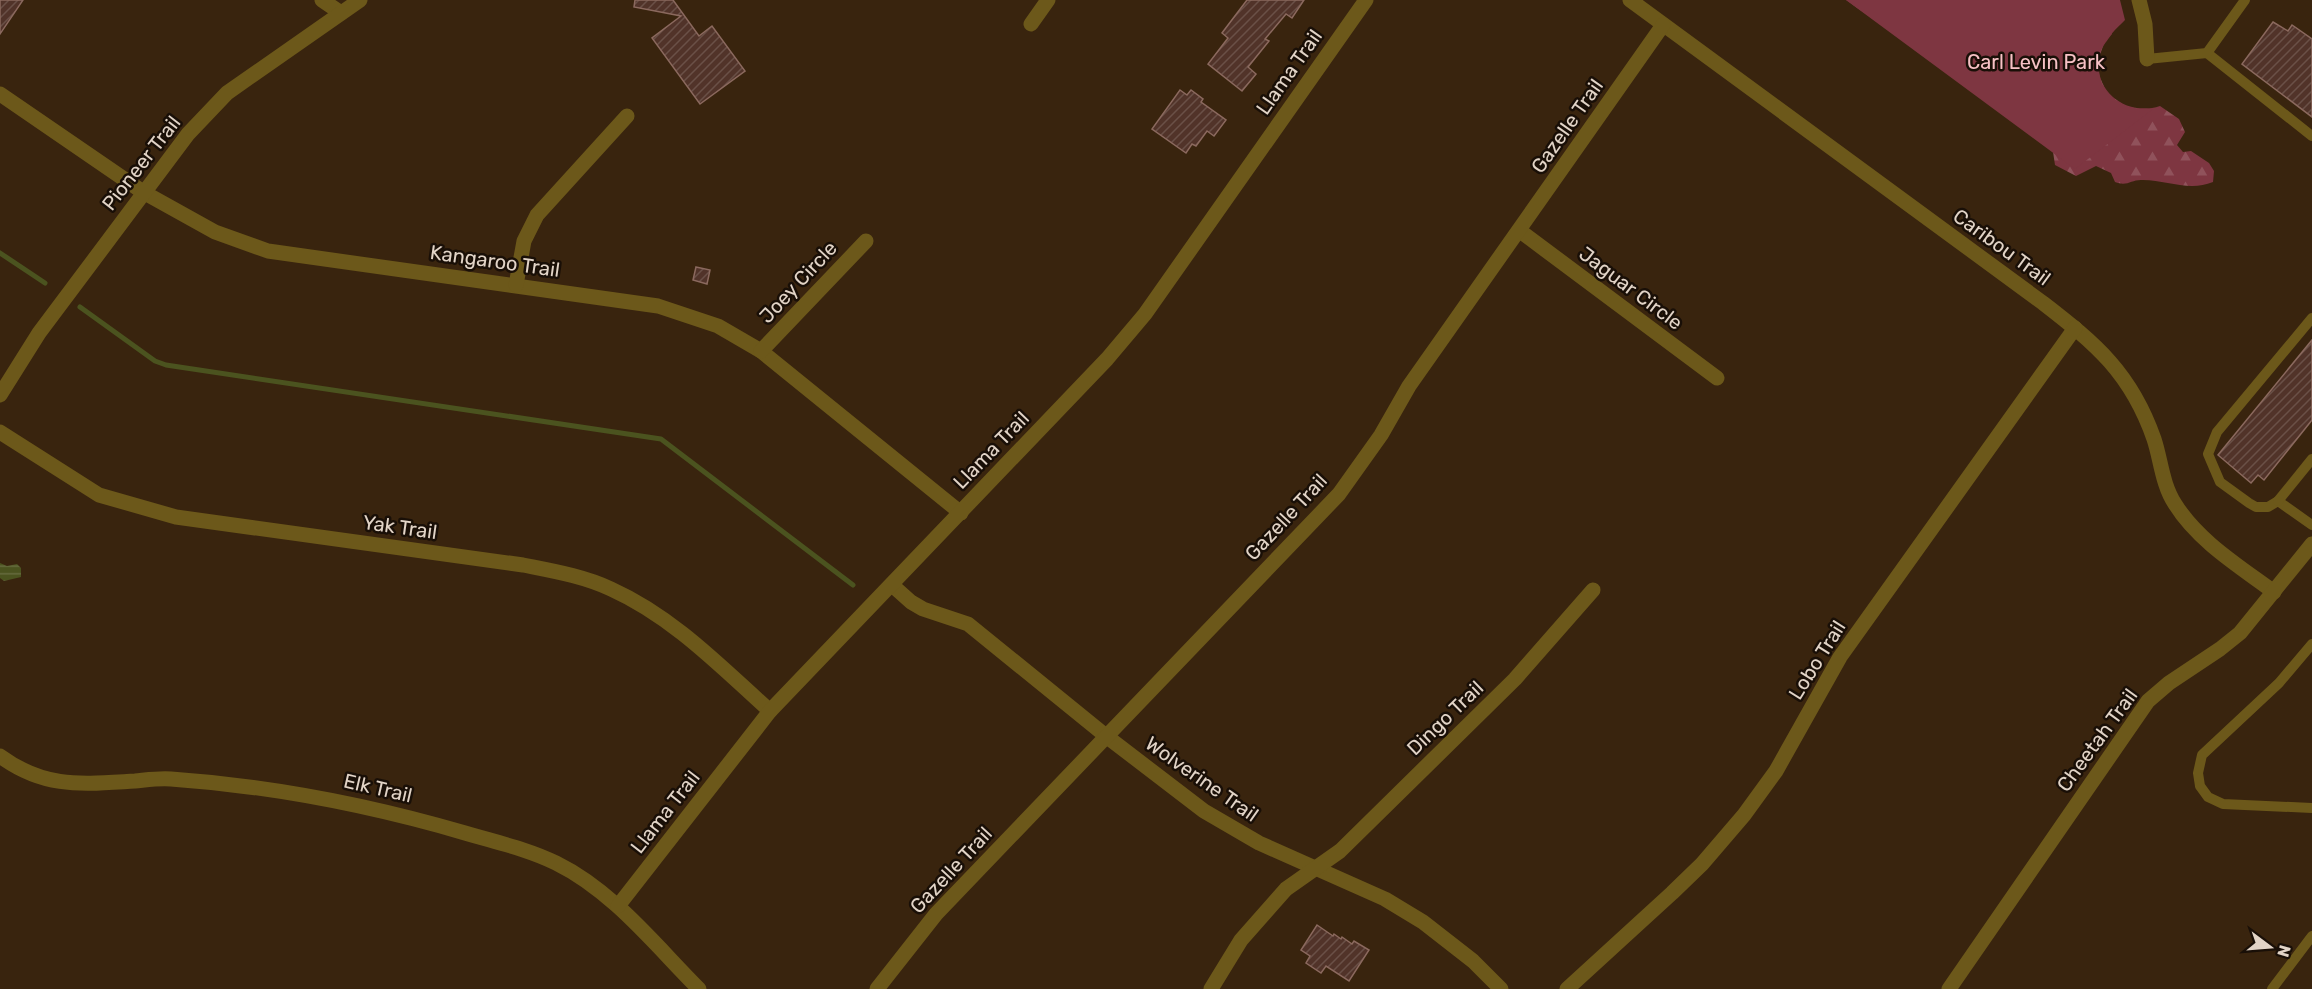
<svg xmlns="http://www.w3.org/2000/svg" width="2312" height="989" viewBox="0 0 2312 989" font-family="Rubik,sans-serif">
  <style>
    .forest { fill: url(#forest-firs) }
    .park { fill: #7e3641 }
    .water { fill: url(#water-rules) }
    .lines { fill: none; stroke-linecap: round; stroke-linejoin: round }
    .stream { stroke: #4b531f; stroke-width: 5 }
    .building { fill: url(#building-hatch); stroke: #8b695e; stroke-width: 1.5 }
    .service { stroke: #6c581a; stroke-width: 10 }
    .minor { stroke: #6c581a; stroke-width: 15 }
    .labels { text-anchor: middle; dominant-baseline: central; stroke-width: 5; stroke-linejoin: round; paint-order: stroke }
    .park-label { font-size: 20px; fill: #f7c1c5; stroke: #190f07 }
    .street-label { font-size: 20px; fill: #e2d4c7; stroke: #190f07 }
  </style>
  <defs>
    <pattern id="forest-firs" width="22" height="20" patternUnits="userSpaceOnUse" patternTransform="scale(1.5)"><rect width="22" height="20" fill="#7e3641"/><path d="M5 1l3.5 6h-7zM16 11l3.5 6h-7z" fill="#90525b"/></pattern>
    <pattern id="water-rules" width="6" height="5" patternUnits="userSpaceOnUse" patternTransform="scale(1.5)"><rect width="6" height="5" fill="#4b531f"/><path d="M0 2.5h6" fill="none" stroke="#656b3e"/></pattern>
    <pattern id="building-hatch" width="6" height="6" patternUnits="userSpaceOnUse" patternTransform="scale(1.5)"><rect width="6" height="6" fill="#513329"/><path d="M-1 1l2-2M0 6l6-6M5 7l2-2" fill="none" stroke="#6a5047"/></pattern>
  </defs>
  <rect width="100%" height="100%" fill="#39240e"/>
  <path class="forest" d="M 1846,0 L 2100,0 L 2112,34 C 2109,38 2104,44 2102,49 C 2087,87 2125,118 2160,106 L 2179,119 L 2185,132 L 2177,145 L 2183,152 L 2191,151 L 2209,163 L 2214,171 L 2213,182 C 2189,192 2167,180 2143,180 C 2131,179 2128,187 2115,182 L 2111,173 L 2096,166 L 2076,176 L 2055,165 L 2052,145 Z"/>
  <path class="park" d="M 1846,0 L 2120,0 L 2125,20 C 2117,28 2105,39 2101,50 C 2093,75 2104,98 2129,107 C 2136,109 2145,108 2153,109 L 2075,169 Z"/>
  <path class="water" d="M 0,563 L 7,566 L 17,564 L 21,568 L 21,577 L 4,581 L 0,578 Z"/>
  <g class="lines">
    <g class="stream">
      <path d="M 0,253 L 45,283"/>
      <path d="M 80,307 L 155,361 L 166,365 L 661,439 L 853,585"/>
    </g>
  </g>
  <g class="building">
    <path d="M 0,0 L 23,0 L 0,34 Z"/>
    <path d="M 635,0 L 673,0 L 699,36 L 712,26 L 745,71 L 700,104 L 652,38 L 681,16 L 634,7 Z"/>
    <path d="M 1247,0 L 1304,0 L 1292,18 L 1286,14 L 1265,39 L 1269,41 L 1248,67 L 1256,74 L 1242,91 L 1208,64 L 1228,38 L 1222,33 Z"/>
    <path d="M 2273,22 L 2288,31 L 2292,25 L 2312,39 L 2312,117 L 2242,64 Z"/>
    <path d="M 1180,90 L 1187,95 L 1191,90 L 1203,99 L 1201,102 L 1226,120 L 1214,136 L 1207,131 L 1196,146 L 1192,144 L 1186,153 L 1152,129 Z"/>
    <path d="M 696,267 L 710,270 L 707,284 L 693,280 Z"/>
    <path d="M 2312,340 L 2312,420 L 2264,480 L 2258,475 L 2251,483 L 2218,455 Z"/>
    <path d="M 1317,925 L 1333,936 L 1334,934 L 1341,939 L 1342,937 L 1352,944 L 1354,941 L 1369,950 L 1349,981 L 1326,966 L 1321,973 L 1306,963 L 1310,956 L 1301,950 Z"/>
  </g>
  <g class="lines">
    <g class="service">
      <path d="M 2207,53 L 2312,136"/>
      <path d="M 2147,59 L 2207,53 L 2245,0"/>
      <path d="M 2312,318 L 2217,432 L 2208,454 L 2220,482 L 2249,503 L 2256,507 L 2268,507 L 2278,501 L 2312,525"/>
      <path d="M 2278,501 L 2312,459"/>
      <path d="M 2312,644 L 2279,683 L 2202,755 L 2198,773 L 2200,786 L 2208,797 L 2223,804 L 2312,808"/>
      <path d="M 2272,989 L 2312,936"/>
    </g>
    <g class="minor">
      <path d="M 322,0 L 341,13"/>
      <path d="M 1630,0 L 2043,303 C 2096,344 2131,373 2154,439 C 2161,460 2162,484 2175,504 C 2198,541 2239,566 2274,592"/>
      <path d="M 2139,0 L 2145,24 L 2147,59"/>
      <path d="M 1031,24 L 1048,0"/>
      <path d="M 0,94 L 143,192 L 215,232 L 268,251 L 658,306 L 718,326 L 761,351 L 961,513"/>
      <path d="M 1520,231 L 1717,378"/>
      <path d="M 516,285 L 524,241 L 537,215 L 627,116"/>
      <path d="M 761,351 L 866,241"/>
      <path d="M 0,395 L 39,333 L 188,134 L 227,93 L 360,0"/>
      <path d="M 0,432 L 99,495 L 176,517 L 523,565 C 553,571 583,576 611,589 C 673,617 720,666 770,711"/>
      <path d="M 892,585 L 911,602 L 923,609 L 968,624 L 1106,736 L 1204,811 L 1259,843 L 1385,899 L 1423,922 L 1473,961 L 1501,989"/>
      <path d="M 0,756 C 45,789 82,784 135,781 C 146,780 159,778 171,779 C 272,786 369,805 465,833 C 495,842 528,849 556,863 C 613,891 655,945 699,989"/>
      <path d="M 618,906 L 770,711 L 1107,359 L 1145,314 L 1366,0"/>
      <path d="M 877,989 L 936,914 L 1339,494 L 1381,435 L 1409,386 L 1663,25"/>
      <path d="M 1211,989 L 1241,940 L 1286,889 L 1340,851 L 1515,679 L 1593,590"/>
      <path d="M 1567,989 L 1672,893 L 1702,864 L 1744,815 L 1776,771 L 1840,657 L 2075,328"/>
      <path d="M 1949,989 L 2148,701 L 2169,683 L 2220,649 L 2240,633 L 2312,544"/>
    </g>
  </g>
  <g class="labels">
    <g class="park-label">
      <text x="2036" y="62">Carl Levin Park</text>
    </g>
    <g class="street-label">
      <text transform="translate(1289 72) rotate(-55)">Llama Trail</text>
      <text transform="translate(1567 126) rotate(-55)">Gazelle Trail</text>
      <text transform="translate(141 163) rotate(-52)">Pioneer Trail</text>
      <text transform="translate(2002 247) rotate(36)">Caribou Trail</text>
      <text transform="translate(495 261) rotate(8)">Kangaroo Trail</text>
      <text transform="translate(798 282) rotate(-47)">Joey Circle</text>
      <text transform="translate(1631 288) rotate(37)">Jaguar Circle</text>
      <text transform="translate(991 450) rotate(-46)">Llama Trail</text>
      <text transform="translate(1286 517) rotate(-47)">Gazelle Trail</text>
      <text transform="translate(400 527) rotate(8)">Yak Trail</text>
      <text transform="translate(1817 660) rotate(-58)">Lobo Trail</text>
      <text transform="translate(1445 718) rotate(-44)">Dingo Trail</text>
      <text transform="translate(2097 740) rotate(-54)">Cheetah Trail</text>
      <text transform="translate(1202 779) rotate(35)">Wolverine Trail</text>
      <text transform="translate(378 788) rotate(13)">Elk Trail</text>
      <text transform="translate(665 812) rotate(-52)">Llama Trail</text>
      <text transform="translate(951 870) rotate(-47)">Gazelle Trail</text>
    </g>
  </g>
  <g transform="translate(2270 947) rotate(106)" stroke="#190f07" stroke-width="4.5" paint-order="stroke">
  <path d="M0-4.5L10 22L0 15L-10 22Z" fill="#e2d4c7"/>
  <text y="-9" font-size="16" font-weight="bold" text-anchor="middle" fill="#e2d4c7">N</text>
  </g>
</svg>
